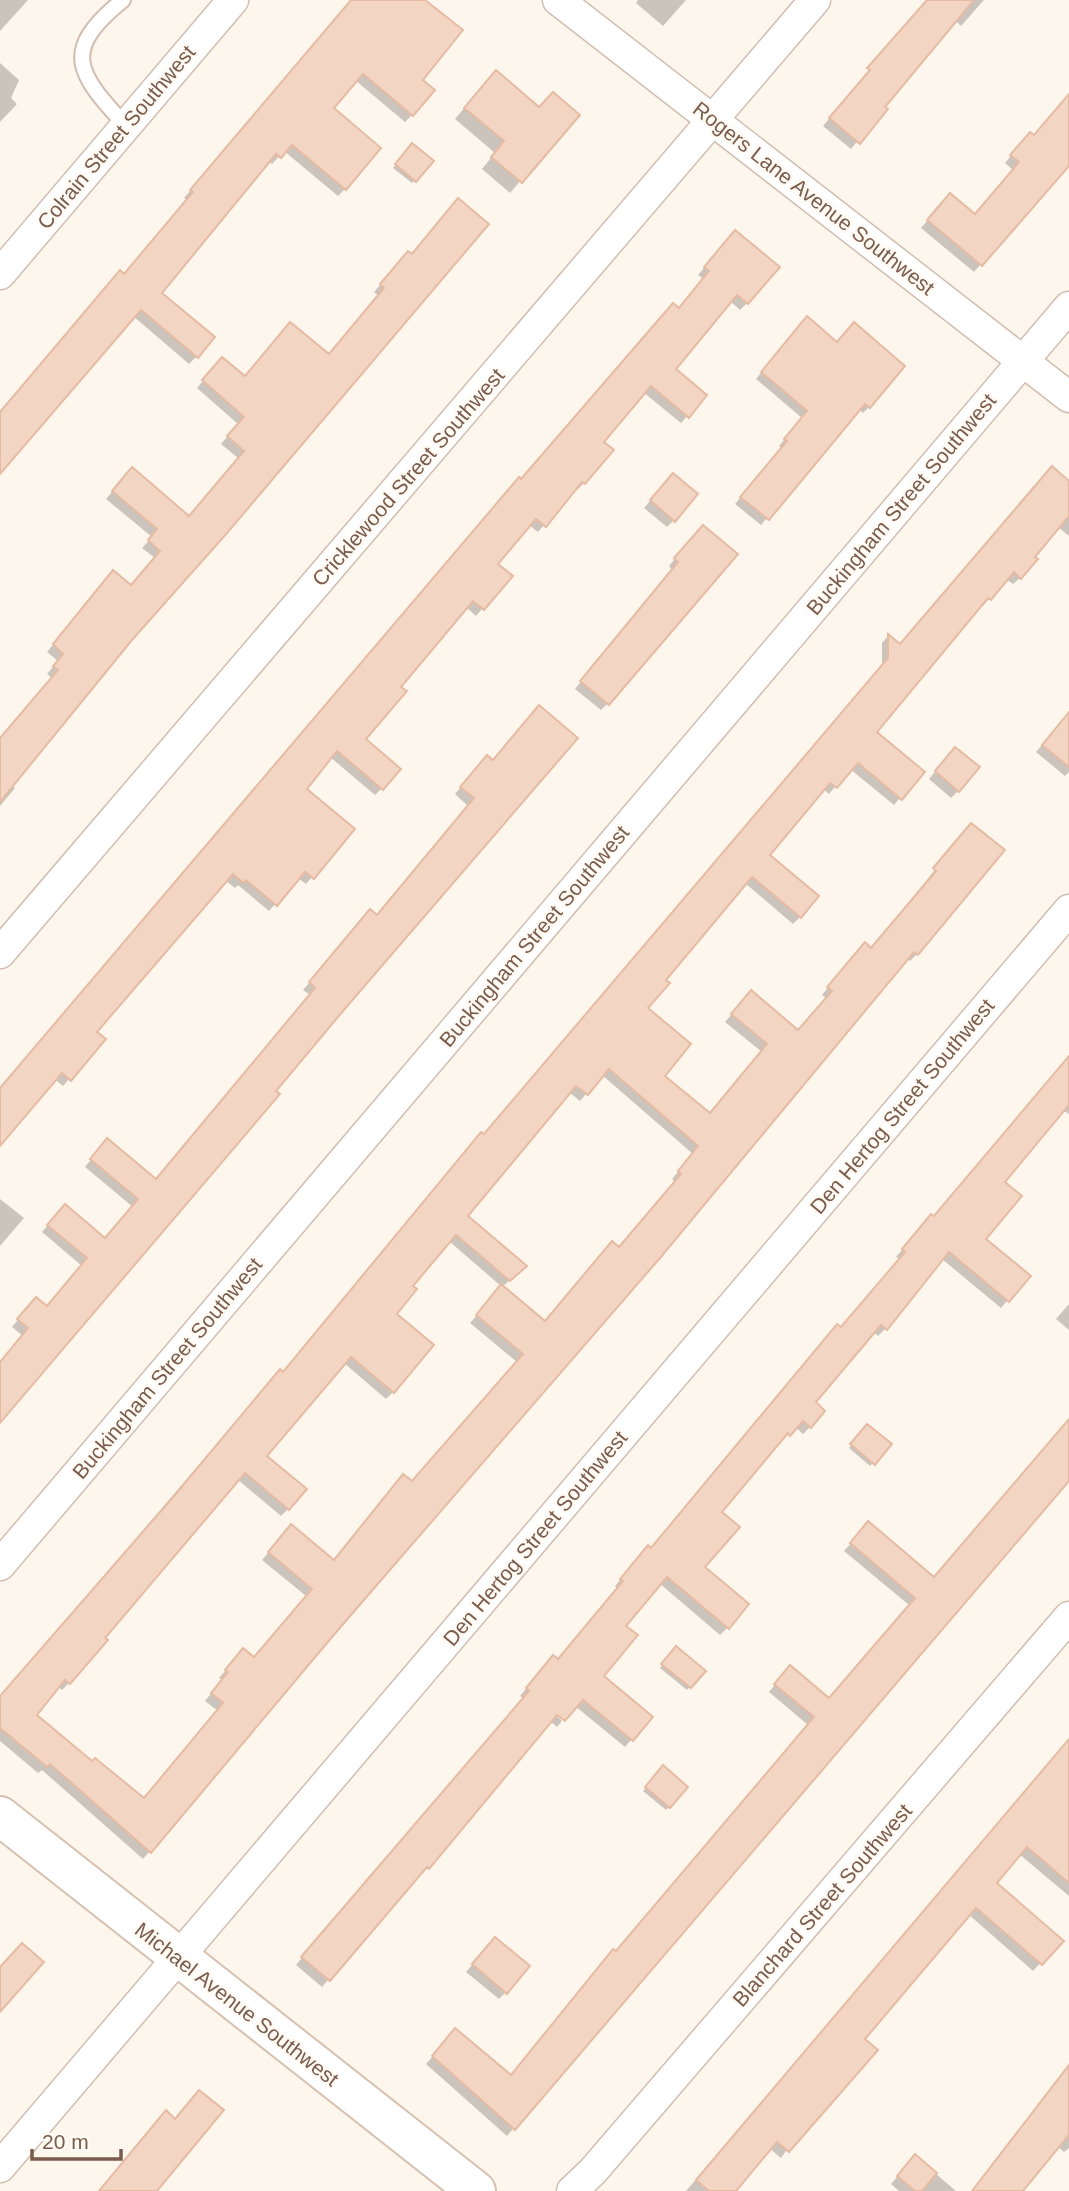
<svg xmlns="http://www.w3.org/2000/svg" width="1069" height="2191" viewBox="0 0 1069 2191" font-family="Helvetica,sans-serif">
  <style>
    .shadow { fill: #0003; fill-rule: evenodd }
    .building { fill: #f3d5c3; stroke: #e6bba3; stroke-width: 2; fill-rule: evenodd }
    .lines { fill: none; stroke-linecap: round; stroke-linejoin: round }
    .lane-casing { stroke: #d1beb0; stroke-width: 18 }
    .street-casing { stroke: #d1beb0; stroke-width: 33 }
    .secondary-casing { stroke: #d6c0b0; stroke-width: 42 }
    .lane { stroke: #fff; stroke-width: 14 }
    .street { stroke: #fff; stroke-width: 30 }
    .secondary { stroke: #fff; stroke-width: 38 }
    .labels { text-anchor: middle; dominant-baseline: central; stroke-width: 5; stroke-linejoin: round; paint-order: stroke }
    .street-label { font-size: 21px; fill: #7a5c4d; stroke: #fffaf3 }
  </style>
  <rect width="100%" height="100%" fill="#fdf6ec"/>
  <g class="shadow">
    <path d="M 0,0 L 28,0 L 0,31 Z"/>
    <path d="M 351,0 L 422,0 L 421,80 L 412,115 L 405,122 L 355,80 L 331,109 L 345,189 L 338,196 L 284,151 L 272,164 L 268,160 L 159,293 L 197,356 L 189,364 L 133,316 L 0,472 L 0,414 L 123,276 L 187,200 L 184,198 Z"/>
    <path d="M 638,0 L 686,0 L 663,26 L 636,3 Z"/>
    <path d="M 927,0 L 984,0 L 961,26 L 955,20 L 851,149 L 823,126 Z"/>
    <path d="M 0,63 L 19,80 L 11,98 L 17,104 L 0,122 Z"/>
    <path d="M 485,83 L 538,109 L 577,115 L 510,193 L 482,169 L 495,153 L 455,119 Z"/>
    <path d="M 1069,95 L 1069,161 L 974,272 L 921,228 L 943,202 L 974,216 L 1013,170 L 1005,163 L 1023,141 L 1034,137 Z"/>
    <path d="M 412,145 L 431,161 L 412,183 L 393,168 Z"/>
    <path d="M 728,239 L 747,303 L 740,310 L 730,301 L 673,369 L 705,396 L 681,423 L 643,392 L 602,442 L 584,483 L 577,490 L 575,488 L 538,532 L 529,525 L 496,564 L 510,576 L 476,616 L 466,607 L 399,687 L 364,740 L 382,788 L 375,795 L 330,757 L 304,789 L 312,877 L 306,884 L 298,878 L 269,911 L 238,885 L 235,888 L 225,880 L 95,1032 L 69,1079 L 63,1086 L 54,1079 L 0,1144 L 0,1090 L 521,481 L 678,310 L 704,279 L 698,275 Z"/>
    <path d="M 411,256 L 12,785 L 15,788 L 0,806 L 0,740 L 52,678 L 47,674 L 58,661 L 47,652 L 107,579 L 131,587 L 155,558 L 142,548 L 152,537 L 106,499 L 125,476 L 189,517 L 238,458 L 221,444 L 238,424 L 197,388 L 216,366 L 244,378 L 328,356 L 379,296 L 374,292 L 401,260 Z"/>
    <path d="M 801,325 L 869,407 L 863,413 L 859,409 L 761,525 L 735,504 L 782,448 L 779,446 L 802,418 L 756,379 Z"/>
    <path d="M 666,482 L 674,520 L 667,527 L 644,508 Z"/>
    <path d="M 1069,483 L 1069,536 L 1058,527 L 1020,578 L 1013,584 L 1006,579 L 983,606 L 981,604 L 874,732 L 900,798 L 894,805 L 850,769 L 829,794 L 823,789 L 767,855 L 800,917 L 793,924 L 745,883 L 664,980 L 646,1009 L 663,1076 L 709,1115 L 762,1052 L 725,1022 L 744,1000 L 798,1032 L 826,998 L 822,995 L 858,951 L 871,950 L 965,832 L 917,954 L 910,961 L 907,958 L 659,1257 L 143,1859 L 42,1770 L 38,1773 L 0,1741 L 0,1698 L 273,1378 L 282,1373 L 882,666 L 882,643 L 888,636 L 900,646 ZM 602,1075 L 693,1154 L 672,1179 L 675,1182 L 619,1248 L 545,1323 L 502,1287 L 518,1273 L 466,1216 L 569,1092 L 580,1101 ZM 449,1241 L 502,1287 L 470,1323 L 517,1362 L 412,1483 L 333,1562 L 284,1534 L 262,1560 L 306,1596 L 254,1659 L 237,1657 L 219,1678 L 222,1680 L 205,1701 L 218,1711 L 143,1800 L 92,1763 L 34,1715 L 58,1687 L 62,1690 L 69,1683 L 237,1479 L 281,1516 L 288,1509 L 264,1456 L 344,1363 L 386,1399 L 393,1392 L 395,1314 L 411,1286 Z"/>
    <path d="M 696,534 L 607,704 L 601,710 L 575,689 L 672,570 L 669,566 Z"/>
    <path d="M 1069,713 L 1069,772 L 1065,776 L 1036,752 Z"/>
    <path d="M 532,715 L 341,1010 L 0,1419 L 0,1363 L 23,1336 L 12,1327 L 29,1306 L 46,1308 L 82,1266 L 42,1232 L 58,1213 L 105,1240 L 133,1207 L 85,1167 L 101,1147 L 156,1181 L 310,995 L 303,990 L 364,918 L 377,916 L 468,806 L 455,794 L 480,764 L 492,762 Z"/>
    <path d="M 948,756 L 958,791 L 951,798 L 929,779 Z"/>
    <path d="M 1069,1058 L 1069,1114 L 1062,1110 L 1002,1182 L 984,1239 L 1028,1276 L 1001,1308 L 942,1259 L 885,1329 L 878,1336 L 873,1331 L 813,1403 L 810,1427 L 803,1434 L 795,1427 L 782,1441 L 780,1440 L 719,1512 L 703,1568 L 747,1604 L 727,1628 L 720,1635 L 659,1583 L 624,1626 L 602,1676 L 651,1717 L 631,1740 L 625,1747 L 575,1706 L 550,1710 L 562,1721 L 557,1727 L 550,1721 L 322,1987 L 296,1965 L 523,1698 L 520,1696 L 546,1665 L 557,1661 L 618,1589 L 615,1586 L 642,1554 L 651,1549 L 841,1329 L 899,1259 L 896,1257 L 925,1223 L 934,1218 Z"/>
    <path d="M 0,1199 L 24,1218 L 0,1246 Z"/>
    <path d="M 1069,1304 L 1069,1330 L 1056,1319 Z"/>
    <path d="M 1069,1420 L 1069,1476 L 507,2136 L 426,2064 L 449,2037 L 510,2076 L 808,1725 L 769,1692 L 783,1675 L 829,1700 L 909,1605 L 844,1551 L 864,1528 L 934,1578 Z"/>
    <path d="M 868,1427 L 889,1445 L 870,1466 L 849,1448 Z"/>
    <path d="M 676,1648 L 703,1671 L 687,1690 L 660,1668 Z"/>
    <path d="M 1069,1742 L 1069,1896 L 1019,1854 L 994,1883 L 1061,1941 L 1033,1971 L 968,1914 L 863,2040 L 781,2158 L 769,2148 L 735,2189 L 737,2191 L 686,2191 Z"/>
    <path d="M 663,1768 L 686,1787 L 666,1810 L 643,1791 Z"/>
    <path d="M 488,1946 L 506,1992 L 499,1999 L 466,1972 Z"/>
    <path d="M 1069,2077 L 1069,2148 L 1064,2152 L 1057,2146 L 1020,2191 L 973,2191 L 1057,2080 Z"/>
    <path d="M 158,2121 L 154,2191 L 98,2191 Z"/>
    <path d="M 915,2156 L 956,2191 L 899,2191 L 891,2184 Z"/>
  </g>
  <g class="building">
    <path d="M 351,0 L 425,0 L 463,30 L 423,80 L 435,90 L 413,116 L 363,74 L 334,108 L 381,148 L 346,190 L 292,145 L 281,158 L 276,154 L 162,293 L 215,337 L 198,358 L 141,310 L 0,474 L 0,412 L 120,270 L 124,274 L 193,192 L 190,190 Z"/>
    <path d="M 927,0 L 974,0 L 885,107 L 888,109 L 860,144 L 829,118 L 870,70 L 867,68 Z"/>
    <path d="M 496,70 L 539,107 L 553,92 L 580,115 L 522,183 L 491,157 L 504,141 L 464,108 Z"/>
    <path d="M 1069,94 L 1069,166 L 982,266 L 927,220 L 950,193 L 975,214 L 1019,162 L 1010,155 L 1030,132 L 1034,135 Z"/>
    <path d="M 412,143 L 434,161 L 416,182 L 395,164 Z"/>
    <path d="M 458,198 L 489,224 L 227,533 L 132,640 L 0,802 L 0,738 L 58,670 L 53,666 L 63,654 L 53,644 L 113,570 L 131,585 L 160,551 L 148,540 L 157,529 L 112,491 L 132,467 L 189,516 L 244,451 L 227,436 L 244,417 L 202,380 L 222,357 L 245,376 L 290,322 L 329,354 L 384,288 L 380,284 L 408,251 L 412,254 Z"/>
    <path d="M 735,230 L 780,267 L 748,304 L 737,295 L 676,369 L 707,395 L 689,418 L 651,386 L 604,442 L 614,450 L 585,484 L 582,482 L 546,527 L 536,519 L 498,564 L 513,576 L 484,610 L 473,601 L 401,687 L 407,691 L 366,739 L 401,769 L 383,790 L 337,751 L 307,789 L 355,829 L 314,879 L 305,872 L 277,906 L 246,880 L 243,883 L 233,874 L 97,1032 L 106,1039 L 71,1081 L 62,1073 L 0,1146 L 0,1088 L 519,477 L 521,479 L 673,303 L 679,308 L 709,271 L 704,267 Z"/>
    <path d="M 807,316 L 837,342 L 854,322 L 905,366 L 870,408 L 865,404 L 769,520 L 740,497 L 787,441 L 784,439 L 807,411 L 761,372 Z"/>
    <path d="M 1052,466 L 1069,481 L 1069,516 L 1035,557 L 1038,559 L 1021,579 L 1014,572 L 991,600 L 988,598 L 877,732 L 925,772 L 902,800 L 858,763 L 837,788 L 830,783 L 770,855 L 819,896 L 801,918 L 752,877 L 666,980 L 670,983 L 648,1008 L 691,1044 L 665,1076 L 710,1113 L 767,1044 L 731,1014 L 751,990 L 798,1030 L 832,991 L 827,987 L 865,942 L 871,948 L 936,871 L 933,868 L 971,823 L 1005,850 L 918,955 L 914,952 L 660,1258 L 337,1631 L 151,1853 L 50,1764 L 47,1767 L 0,1728 L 0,1696 L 174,1496 L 280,1369 L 283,1372 L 481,1132 L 484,1134 L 888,658 L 888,634 L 900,644 ZM 609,1069 L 698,1146 L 678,1171 L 681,1174 L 619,1247 L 612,1241 L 545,1321 L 501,1284 L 476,1315 L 523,1354 L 412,1481 L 403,1474 L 334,1560 L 291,1524 L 268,1552 L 312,1589 L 254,1657 L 243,1648 L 225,1670 L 228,1672 L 211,1693 L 223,1703 L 144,1798 L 95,1758 L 92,1761 L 37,1715 L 65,1680 L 70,1684 L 108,1640 L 105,1638 L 245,1473 L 289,1510 L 307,1489 L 267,1456 L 351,1357 L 394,1393 L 434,1345 L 397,1314 L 417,1289 L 413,1286 L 456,1235 L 510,1281 L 527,1266 L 468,1216 L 576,1086 L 588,1095 Z"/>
    <path d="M 673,473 L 698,494 L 675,522 L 650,500 Z"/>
    <path d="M 703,525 L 738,554 L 609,705 L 580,681 L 678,562 L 674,558 Z"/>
    <path d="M 539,705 L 578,738 L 343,1011 L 276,1091 L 280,1094 L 0,1423 L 0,1362 L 28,1328 L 17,1319 L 36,1297 L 47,1306 L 87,1258 L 47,1225 L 65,1204 L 105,1238 L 138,1199 L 90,1159 L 107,1138 L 156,1179 L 315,988 L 309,982 L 370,909 L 377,915 L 474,798 L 460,787 L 487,755 L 493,760 Z"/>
    <path d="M 1069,712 L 1069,767 L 1042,745 Z"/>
    <path d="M 955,747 L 980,767 L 959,792 L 935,771 Z"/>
    <path d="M 1069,1056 L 1069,1105 L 1005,1182 L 1022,1196 L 986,1239 L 1031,1276 L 1009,1302 L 949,1252 L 887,1330 L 881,1325 L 816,1402 L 825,1411 L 811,1428 L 803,1421 L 790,1436 L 788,1433 L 722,1512 L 740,1527 L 705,1567 L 749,1604 L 729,1629 L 667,1577 L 626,1626 L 638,1635 L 604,1676 L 653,1717 L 633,1741 L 583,1700 L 565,1721 L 557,1715 L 429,1869 L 427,1867 L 330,1981 L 301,1957 L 529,1691 L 526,1688 L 553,1655 L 558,1659 L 623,1581 L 620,1579 L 648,1545 L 651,1548 L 837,1324 L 841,1327 L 905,1252 L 902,1249 L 931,1214 L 934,1216 Z"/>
    <path d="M 1069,1419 L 1069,1481 L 515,2130 L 432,2056 L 455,2028 L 511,2075 L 613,1949 L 616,1951 L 814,1717 L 774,1684 L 790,1665 L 829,1698 L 915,1598 L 850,1543 L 868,1521 L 934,1577 Z"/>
    <path d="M 867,1424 L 892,1444 L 875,1465 L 850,1444 Z"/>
    <path d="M 676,1646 L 706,1671 L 691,1688 L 661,1664 Z"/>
    <path d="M 1069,1739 L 1069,1883 L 1027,1847 L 997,1883 L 1064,1941 L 1042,1965 L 976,1908 L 865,2039 L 878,2050 L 789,2152 L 777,2142 L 736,2191 L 709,2191 L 696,2180 Z"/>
    <path d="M 663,1765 L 688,1787 L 670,1808 L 645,1787 Z"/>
    <path d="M 495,1937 L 530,1966 L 507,1994 L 472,1964 Z"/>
    <path d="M 22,1943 L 44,1962 L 0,2012 L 0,1967 Z"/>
    <path d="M 1069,2065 L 1069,2135 L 1023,2191 L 972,2191 Z"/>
    <path d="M 199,2090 L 224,2110 L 157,2191 L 99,2191 L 166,2110 L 175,2119 Z"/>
    <path d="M 915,2154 L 937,2173 L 922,2191 L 915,2191 L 897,2176 Z"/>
  </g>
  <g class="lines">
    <g class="lane-casing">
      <path id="lane" d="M 123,0 C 60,51 77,73 126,126"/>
    </g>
    <g class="street-casing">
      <g id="street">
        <path d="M 558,0 L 1069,397"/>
        <path d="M 0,274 L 233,0"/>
        <path d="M 0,953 L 815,0"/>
        <path d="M 0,1565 L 1069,307"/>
        <path d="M 0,2167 L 1069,910"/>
        <path d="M 572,2191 L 593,2171 L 1069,1617"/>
      </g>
    </g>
    <g class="secondary-casing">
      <path id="secondary" d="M 0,1816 L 476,2191"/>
    </g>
    <use href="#lane" class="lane"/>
    <use href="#street" class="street"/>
    <use href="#secondary" class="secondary"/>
  </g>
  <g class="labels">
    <g class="street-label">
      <text transform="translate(116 137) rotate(-50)">Colrain Street Southwest</text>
      <text transform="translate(814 198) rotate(38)">Rogers Lane Avenue Southwest</text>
      <text transform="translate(408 477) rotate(-49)">Cricklewood Street Southwest</text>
      <text transform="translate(901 504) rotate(-50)">Buckingham Street Southwest</text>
      <text transform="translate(534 936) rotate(-50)">Buckingham Street Southwest</text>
      <text transform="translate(902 1106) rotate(-50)">Den Hertog Street Southwest</text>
      <text transform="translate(167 1368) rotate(-50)">Buckingham Street Southwest</text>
      <text transform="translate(535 1538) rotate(-50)">Den Hertog Street Southwest</text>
      <text transform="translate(822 1905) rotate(-49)">Blanchard Street Southwest</text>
      <text transform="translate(237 2004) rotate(38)">Michael Avenue Southwest</text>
    </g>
  </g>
  <path d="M32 2149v10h89v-10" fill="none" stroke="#7a5c4d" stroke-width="3.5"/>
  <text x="42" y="2149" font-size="21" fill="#7a5c4d" stroke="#fffaf3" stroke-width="5" paint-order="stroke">20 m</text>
</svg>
